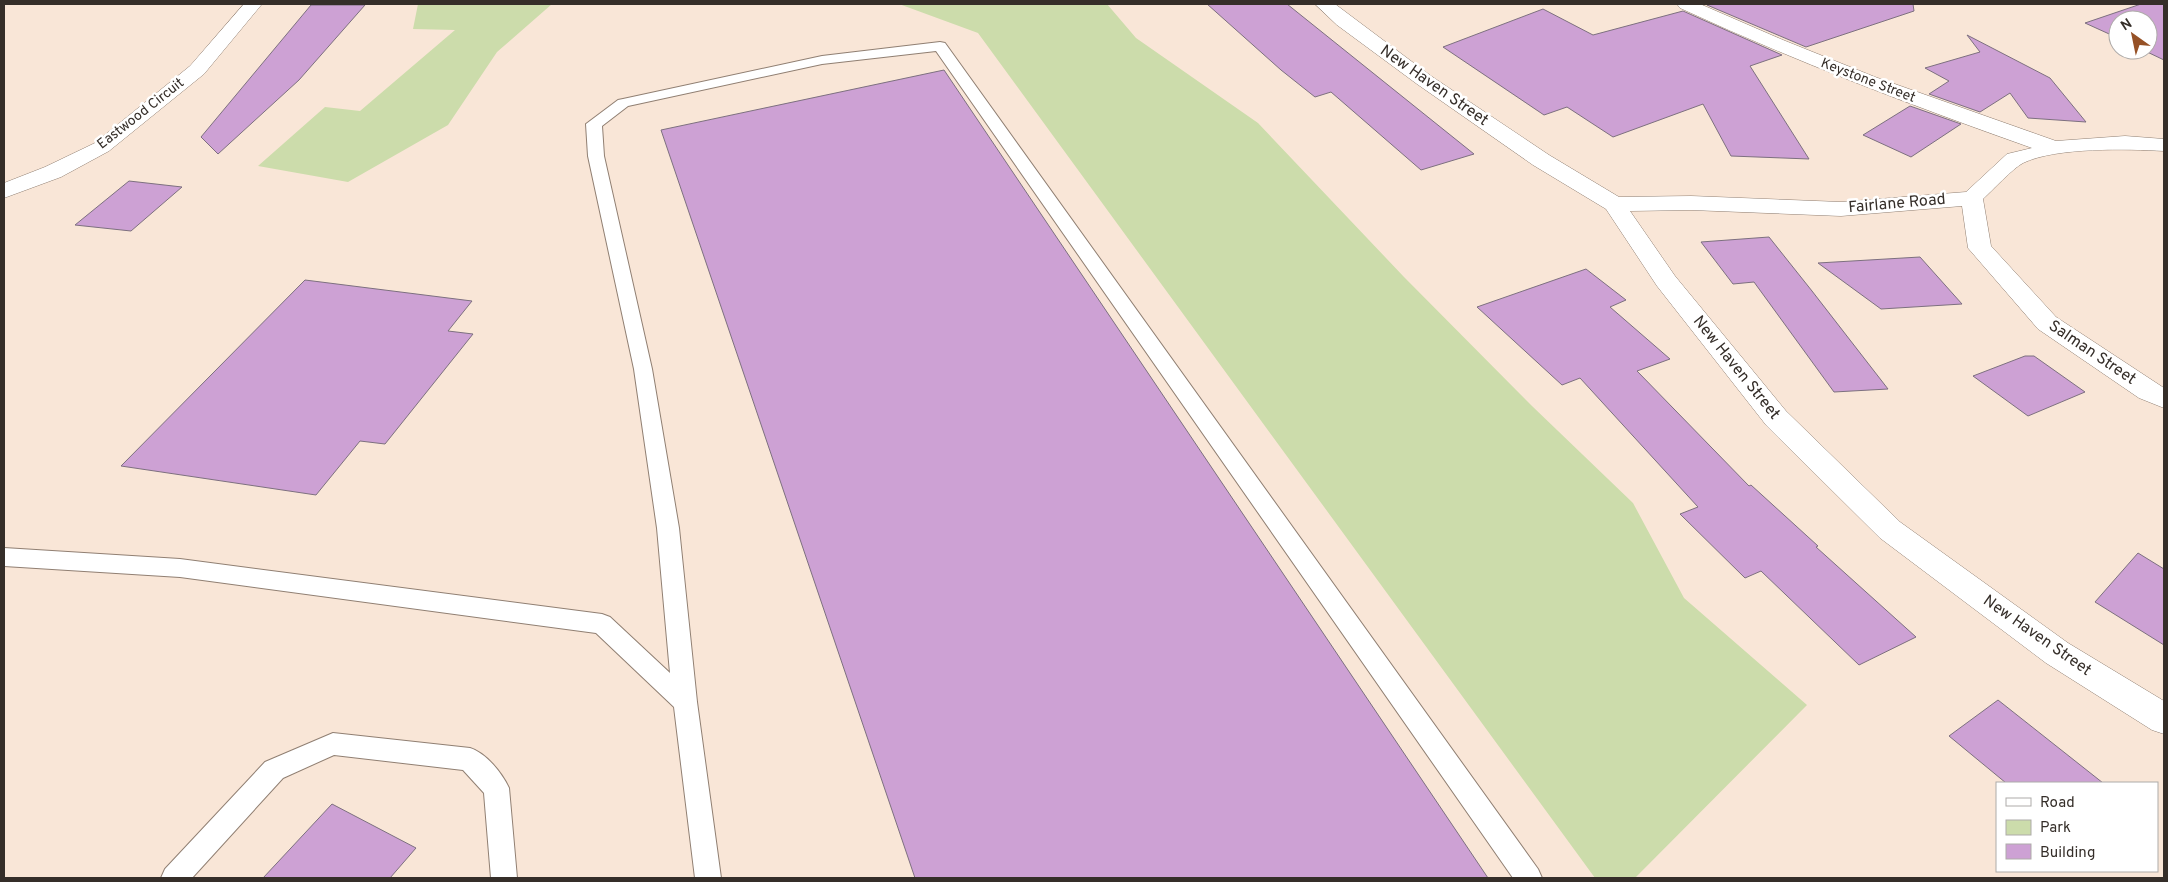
<svg xmlns="http://www.w3.org/2000/svg" width="2168" height="882" viewBox="0 0 2168 882" font-family="Overpass,sans-serif">
  <style>
    .green { fill: #ccdcab }
    .building { fill: #cda1d4; stroke: #7d707f }
    .lines { fill: none; stroke-linecap: round; stroke-linejoin: round }
    .lane-casing { stroke: #907f72; stroke-width: 2 }
    .street-casing { stroke: #907f72; stroke-width: 1 }
    .lane { fill: #fff; fill-rule: evenodd }
    .street { fill: #fff; fill-rule: evenodd }
    .labels { text-anchor: middle; dominant-baseline: central; stroke-width: 5; stroke-linejoin: round; paint-order: stroke }
    .far-street-label { font-size: 14px; fill: #352e29; stroke: #fff }
    .street-label { font-size: 16px; fill: #352e29; stroke: #fff }
  </style>
  <rect width="100%" height="100%" fill="#f9e6d7"/>
  <g class="green">
    <path d="M 418,4 L 552,4 L 497,52 L 448,125 L 348,182 L 258,166 L 325,107 L 360,111 L 455,30 L 413,29 Z"/>
    <path d="M 899,4 L 1107,4 L 1136,38 L 1258,123 L 1404,277 L 1532,406 L 1633,503 L 1684,598 L 1807,705 L 1635,878 L 1595,878 L 978,33 Z"/>
  </g>
  <g class="building">
    <path d="M 1207,4 L 1287,4 L 1474,154 L 1421,170 L 1331,92 L 1315,97 L 1281,70 Z"/>
    <path d="M 1712,4 L 1913,4 L 1914,11 L 1806,47 L 1707,5 Z"/>
    <path d="M 2141,4 L 2164,4 L 2164,60 L 2143,50 L 2148,50 L 2148,20 L 2118,20 L 2118,38 L 2085,23 Z"/>
    <path d="M 311,5 L 365,5 L 299,80 L 218,154 L 201,137 Z"/>
    <path d="M 1543,9 L 1593,35 L 1683,11 L 1782,55 L 1750,66 L 1809,159 L 1731,156 L 1703,104 L 1613,137 L 1567,107 L 1544,115 L 1443,47 Z"/>
    <path d="M 1967,35 L 2050,78 L 2086,122 L 2028,118 L 2010,93 L 1980,112 L 1929,94 L 1949,81 L 1925,68 L 1980,52 Z"/>
    <path d="M 944,70 L 1488,878 L 915,878 L 661,130 Z"/>
    <path d="M 1910,106 L 1961,124 L 1911,157 L 1863,135 Z"/>
    <path d="M 129,181 L 182,187 L 131,231 L 75,225 Z"/>
    <path d="M 1769,237 L 1812,291 L 1888,389 L 1834,392 L 1754,282 L 1733,284 L 1701,242 Z"/>
    <path d="M 1920,257 L 1962,304 L 1881,309 L 1818,263 Z"/>
    <path d="M 1586,269 L 1626,300 L 1610,307 L 1670,359 L 1637,371 L 1749,486 L 1751,485 L 1818,546 L 1816,547 L 1916,637 L 1859,665 L 1761,571 L 1745,578 L 1680,514 L 1698,507 L 1580,378 L 1562,385 L 1477,307 Z"/>
    <path d="M 305,280 L 472,301 L 448,331 L 473,334 L 385,444 L 360,441 L 316,495 L 121,466 Z"/>
    <path d="M 2025,356 L 2034,356 L 2085,392 L 2028,416 L 1973,376 Z"/>
    <path d="M 2138,553 L 2164,569 L 2164,645 L 2095,602 Z"/>
    <path d="M 1998,700 L 2103,783 L 2006,783 L 1949,736 Z"/>
    <path d="M 332,804 L 416,848 L 390,878 L 263,878 Z"/>
  </g>
  <g class="lines">
    <g class="lane-casing">
      <g id="lane">
        <path d="M 940,42 L 945,43 L 1538,869 L 1542,878 L 1513,878 L 936,51 L 822,64 L 628,106 L 602,126 L 604,156 L 652,369 L 679,528 L 697,702 L 721,878 L 695,878 L 674,707 L 596,633 L 180,577 L 4,566 L 4,548 L 180,559 L 602,614 L 610,617 L 670,673 L 657,528 L 634,369 L 588,156 L 586,124 L 618,100 L 623,99 L 822,56 Z"/>
        <path d="M 333,733 L 470,748 C 486,753 502,773 509,788 L 517,878 L 491,878 L 484,793 L 463,770 L 334,755 L 283,778 L 192,878 L 161,878 L 165,869 L 265,762 Z"/>
      </g>
    </g>
    <g class="street-casing">
      <g id="street">
        <path d="M 244,4 L 262,4 L 204,74 L 109,151 L 61,177 L 4,198 L 4,183 L 45,167 L 95,143 L 190,66 Z"/>
        <path d="M 1315,4 L 1335,4 L 1431,76 L 1549,155 L 1619,197 L 1691,196 L 1841,202 L 1966,192 L 2007,154 L 2032,148 C 1913,106 1795,61 1680,8 L 1677,4 L 1700,4 L 1783,40 L 1875,77 L 2056,141 L 2125,136 L 2164,139 L 2164,151 C 2128,149 2056,147 2023,163 C 2012,169 1993,190 1983,199 L 1991,246 L 2056,317 L 2164,388 L 2164,408 L 2139,398 L 2038,329 L 1968,248 L 1962,206 L 1841,216 L 1691,210 L 1630,211 L 1675,276 L 1786,411 L 1900,522 L 2068,643 L 2164,701 L 2164,734 L 2152,730 L 2046,663 L 1880,538 L 1766,425 L 1657,286 L 1606,209 L 1533,165 L 1417,84 L 1337,25 Z"/>
      </g>
    </g>
    <use href="#lane" class="lane"/>
    <use href="#street" class="street"/>
  </g>
  <g class="labels">
    <g class="far-street-label">
      <text transform="translate(1868 81) rotate(21)">Keystone Street</text>
      <text transform="translate(141 114) rotate(-38)">Eastwood Circuit</text>
    </g>
    <g class="street-label">
      <text transform="translate(1434 86) rotate(35)">New Haven Street</text>
      <text transform="translate(1897 204) rotate(-5)">Fairlane Road</text>
      <text transform="translate(2092 353) rotate(34)">Salman Street</text>
      <text transform="translate(1736 368) rotate(51)">New Haven Street</text>
      <text transform="translate(2037 636) rotate(35)">New Haven Street</text>
    </g>
  </g>
  <rect width="2168" height="882" fill="none" stroke="#352e29" stroke-width="10"/>
  <rect x="1996" y="782" width="162" height="90" fill="#ffffff" stroke="#aeaba9"/>
  <rect x="2006" y="798" width="25" height="8" fill="#ffffff" stroke="#aeaba9"/>
  <text x="2040" y="807" font-size="15" fill="#352e29">Road</text>
  <rect x="2006" y="820" width="25" height="15" fill="#ccdcab" stroke="#aeaba9"/>
  <text x="2040" y="832" font-size="15" fill="#352e29">Park</text>
  <rect x="2006" y="844" width="25" height="15" fill="#cda1d4" stroke="#aeaba9"/>
  <text x="2040" y="857" font-size="15" fill="#352e29">Building</text>
  <g transform="translate(2133 35) rotate(327)"><circle r="24" fill="#ffffff" stroke="#aeaba9"/>
  <path d="M0-4L9 19L0 12L-9 19Z" fill="#965126"/>
  <text y="-8" font-size="14" font-weight="bold" text-anchor="middle" fill="#352e29">N</text>
  </g>
</svg>
